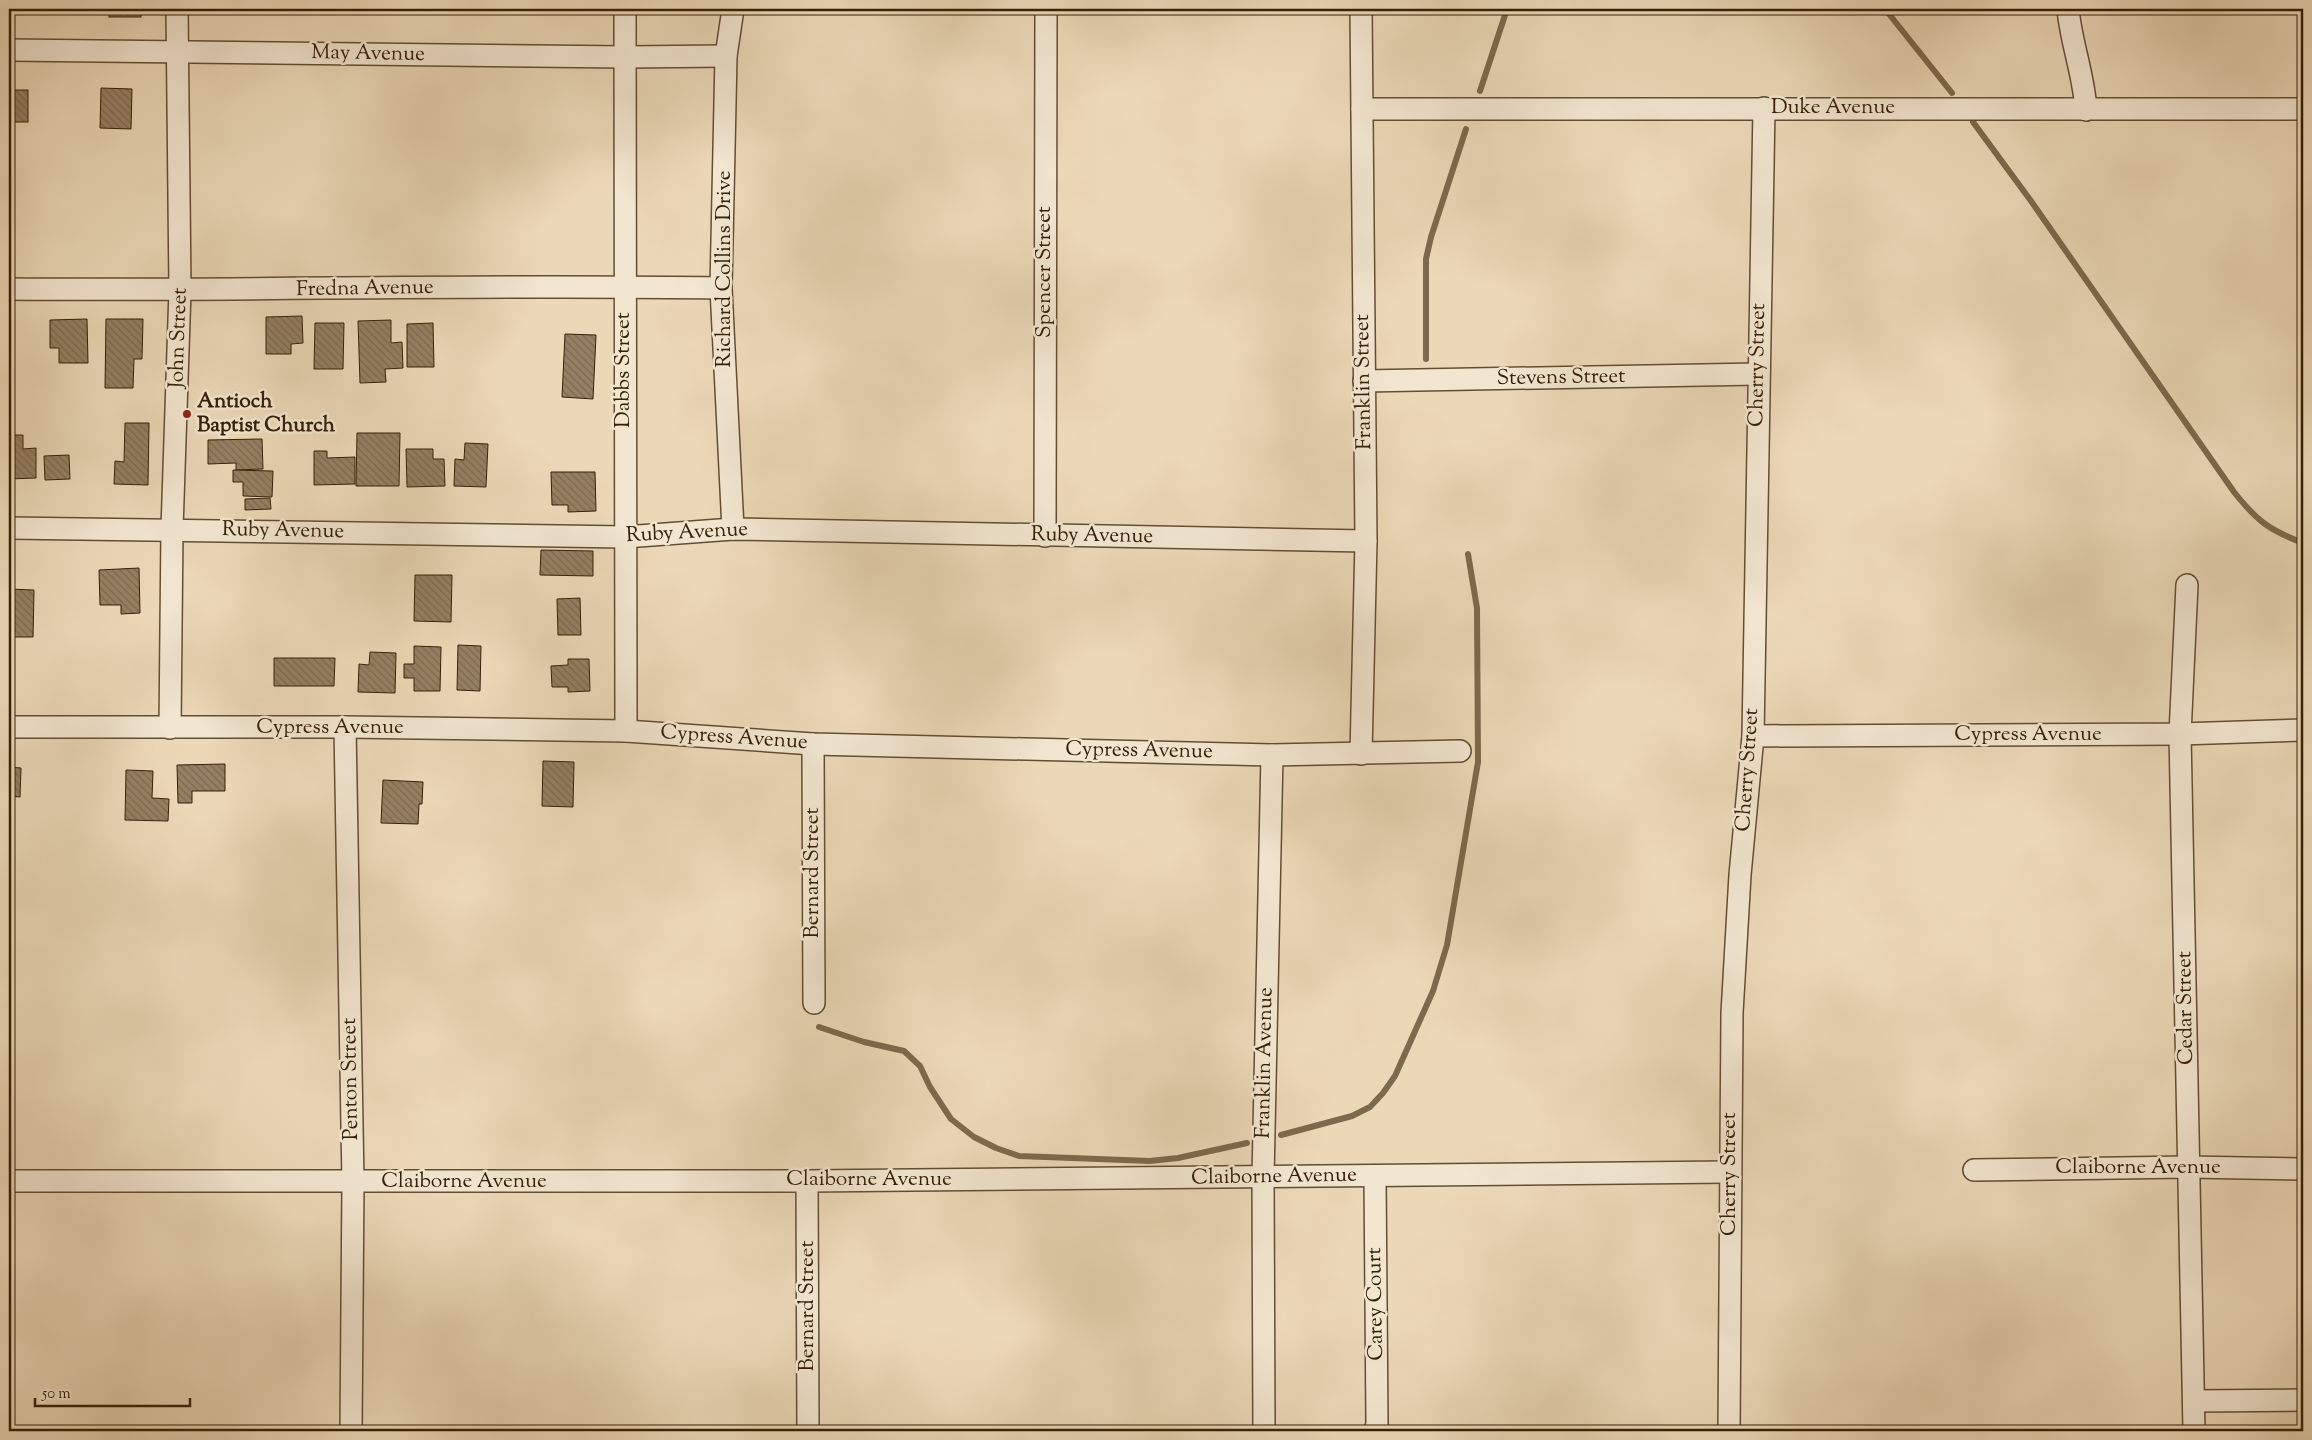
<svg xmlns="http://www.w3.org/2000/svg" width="2312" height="1440" viewBox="0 0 2312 1440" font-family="'Sorts Mill Goudy',serif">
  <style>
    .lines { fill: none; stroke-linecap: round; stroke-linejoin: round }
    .stream { stroke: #7d694c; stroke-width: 6 }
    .building { fill: url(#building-back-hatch); stroke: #362006 }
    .street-casing { stroke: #634e32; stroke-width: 24 }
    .street { stroke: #f2e6d0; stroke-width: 21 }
    .poi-dot { fill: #8f2418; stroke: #f2e6d0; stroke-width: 2 }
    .labels { text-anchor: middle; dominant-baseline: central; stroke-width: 5; stroke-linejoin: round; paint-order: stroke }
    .street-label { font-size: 21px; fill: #362006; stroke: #f2e6d0 }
    .poi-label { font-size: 21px; font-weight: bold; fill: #362006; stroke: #f2e6d0; text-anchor: start }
  </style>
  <defs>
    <pattern id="building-back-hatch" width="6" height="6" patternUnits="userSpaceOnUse" patternTransform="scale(1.25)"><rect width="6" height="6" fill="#948062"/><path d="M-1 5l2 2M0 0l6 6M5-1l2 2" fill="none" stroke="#7a684f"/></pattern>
  </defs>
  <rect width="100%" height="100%" fill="#ebd8b7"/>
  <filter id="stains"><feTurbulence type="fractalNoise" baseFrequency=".004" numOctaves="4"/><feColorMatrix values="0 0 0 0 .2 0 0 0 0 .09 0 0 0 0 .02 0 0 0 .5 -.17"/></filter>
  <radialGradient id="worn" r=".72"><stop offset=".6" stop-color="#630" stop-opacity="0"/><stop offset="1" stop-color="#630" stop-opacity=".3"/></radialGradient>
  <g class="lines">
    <g class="stream">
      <path d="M 1885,9 L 1952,93"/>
      <path d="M 1480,91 L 1507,9"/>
      <path d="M 1973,122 L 2031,201 L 2234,492 C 2257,521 2269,530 2303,543"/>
      <path d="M 1426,359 L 1426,259 L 1431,237 L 1466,129"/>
      <path d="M 819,1027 L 864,1042 L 904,1051 L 920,1066 L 930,1087 L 951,1119 L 974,1137 L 996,1148 L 1019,1156 L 1150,1161 L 1178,1158 L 1247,1143"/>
      <path d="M 1281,1135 L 1352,1116 L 1370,1107 L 1383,1093 L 1395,1076 L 1433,991 L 1447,945 L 1478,762 L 1477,608 L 1468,554"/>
    </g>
  </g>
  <g class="building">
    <rect x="109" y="9" width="32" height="8"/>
    <path d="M 101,88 L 132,89 L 131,129 L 100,128 Z"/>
    <rect x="9" y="90" width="19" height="32"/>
    <path d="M 302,316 L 303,343 L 291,344 L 291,354 L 266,354 L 266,317 Z"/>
    <path d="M 87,319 L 88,363 L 59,363 L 59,348 L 50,348 L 50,320 Z"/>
    <path d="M 106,319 L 143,319 L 142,359 L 134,359 L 133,388 L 105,388 Z"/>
    <path d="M 391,320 L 391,343 L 402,342 L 403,368 L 385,369 L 386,382 L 360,383 L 358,321 Z"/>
    <path d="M 315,323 L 344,323 L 343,369 L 314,369 Z"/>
    <path d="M 433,323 L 434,367 L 407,367 L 407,324 Z"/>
    <path d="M 565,334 L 596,335 L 593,399 L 562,397 Z"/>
    <path d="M 125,423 L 149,423 L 148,485 L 114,484 L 115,461 L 124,462 Z"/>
    <path d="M 357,433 L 400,433 L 399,486 L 356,486 Z"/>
    <path d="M 9,435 L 23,435 L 23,449 L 36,448 L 36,478 L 9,479 Z"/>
    <path d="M 262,439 L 263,469 L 236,470 L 236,463 L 208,464 L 208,440 Z"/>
    <path d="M 465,443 L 488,444 L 486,487 L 454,486 L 455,459 L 464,460 Z"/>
    <path d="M 406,449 L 433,449 L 433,459 L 444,459 L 445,486 L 407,487 Z"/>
    <path d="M 314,451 L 327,451 L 327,458 L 355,457 L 355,484 L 314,485 Z"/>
    <path d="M 69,455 L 70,479 L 45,480 L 44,456 Z"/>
    <path d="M 233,470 L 273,471 L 272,497 L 243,496 L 243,482 L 233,482 Z"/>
    <path d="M 551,472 L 595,472 L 596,511 L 568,512 L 568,505 L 552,505 Z"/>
    <path d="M 270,498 L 271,509 L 245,510 L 245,499 Z"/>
    <path d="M 541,550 L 593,551 L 593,576 L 540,575 Z"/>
    <path d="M 139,568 L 140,613 L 121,614 L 121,605 L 100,605 L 99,570 Z"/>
    <path d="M 415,575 L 452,575 L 451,622 L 414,621 Z"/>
    <path d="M 9,589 L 34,590 L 33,637 L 13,637 L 13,631 L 9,630 Z"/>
    <path d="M 580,598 L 581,635 L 558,635 L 557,599 Z"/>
    <path d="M 458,645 L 481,646 L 480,691 L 457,690 Z"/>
    <path d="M 414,646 L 441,647 L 440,691 L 414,691 L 414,678 L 404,678 L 404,664 L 414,664 Z"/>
    <path d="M 370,652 L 396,653 L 395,693 L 358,692 L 359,664 L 369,665 Z"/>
    <path d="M 274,658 L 335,658 L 334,686 L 274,686 Z"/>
    <path d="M 568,659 L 589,659 L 590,691 L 568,692 L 568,687 L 552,687 L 551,666 L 568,665 Z"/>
    <path d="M 543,761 L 574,762 L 573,807 L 542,806 Z"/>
    <path d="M 225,764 L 225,791 L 192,791 L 192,803 L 178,803 L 177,765 Z"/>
    <path d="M 9,767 L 21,768 L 20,797 L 9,796 Z"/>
    <path d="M 126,770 L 153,771 L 152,798 L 169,799 L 168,821 L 125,820 Z"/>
    <path d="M 383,780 L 423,782 L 422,804 L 419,804 L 418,824 L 381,823 Z"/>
  </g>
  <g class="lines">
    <g class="street-casing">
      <g id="street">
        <path d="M 625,9 L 626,731"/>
        <path d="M 1361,9 L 1366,541 L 1361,754"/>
        <path d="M 2068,9 C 2071,43 2084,75 2086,110"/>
        <path d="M 9,50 L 626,57 L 726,56"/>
        <path d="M 1362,109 L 2303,109"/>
        <path d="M 9,289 C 246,291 484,284 721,288"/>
        <path d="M 1364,381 L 1758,374"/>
        <path d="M 9,528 L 625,537 L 733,529 L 1366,541"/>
        <path d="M 733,529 L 721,288 L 726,56 L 733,9"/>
        <path d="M 1045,536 L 1046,9"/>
        <path d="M 2187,585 L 2180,734 L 2194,1431"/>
        <path d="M 9,727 L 345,727 L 626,731 L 813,744 L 1272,755 L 1460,751"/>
        <path d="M 345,727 L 353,1182 L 351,1431"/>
        <path d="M 170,728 L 172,529 L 180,290 L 177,9"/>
        <path d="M 1753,736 L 2180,734 L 2303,730"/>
        <path d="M 813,744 L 814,1003"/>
        <path d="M 1974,1170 L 2188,1167 L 2303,1169"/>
        <path d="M 1375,1176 L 1377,1424 L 1375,1431"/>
        <path d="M 9,1181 L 807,1181 L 1730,1172"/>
        <path d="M 807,1181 L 808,1431"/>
        <path d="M 2194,1401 L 2303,1400"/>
        <path d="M 1264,1431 L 1263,1177 L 1272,755"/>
        <path d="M 1729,1431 L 1732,1013 L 1740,875 L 1753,736 L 1764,108"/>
      </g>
    </g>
    <use href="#street" class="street"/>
  </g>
  <circle class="poi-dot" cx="187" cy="414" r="5"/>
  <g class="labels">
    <g class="street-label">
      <text transform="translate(368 54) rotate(1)">May Avenue</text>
      <text x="1833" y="108">Duke Avenue</text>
      <text transform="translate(725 269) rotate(-90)">Richard Collins Drive</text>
      <text transform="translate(1045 272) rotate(-90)">Spencer Street</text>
      <text transform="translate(365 289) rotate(-1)">Fredna Avenue</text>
      <text transform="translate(179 338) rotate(-88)">John Street</text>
      <text transform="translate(1758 365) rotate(-89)">Cherry Street</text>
      <text transform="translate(624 370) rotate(-90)">Dabbs Street</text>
      <text transform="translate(1561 378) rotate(-1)">Stevens Street</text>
      <text transform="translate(1364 382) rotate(-91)">Franklin Street</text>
      <text transform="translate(283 531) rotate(1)">Ruby Avenue</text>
      <text transform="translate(687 533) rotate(-3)">Ruby Avenue</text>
      <text transform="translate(1092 536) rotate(1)">Ruby Avenue</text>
      <text x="330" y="728">Cypress Avenue</text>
      <text x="2028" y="735">Cypress Avenue</text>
      <text transform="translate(734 738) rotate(4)">Cypress Avenue</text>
      <text transform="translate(1139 751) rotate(1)">Cypress Avenue</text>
      <text transform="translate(1748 770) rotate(-86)">Cherry Street</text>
      <text transform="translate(813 873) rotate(-90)">Bernard Street</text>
      <text transform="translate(2186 1008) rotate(-91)">Cedar Street</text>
      <text transform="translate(1265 1063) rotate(-89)">Franklin Avenue</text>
      <text transform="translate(351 1079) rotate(-91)">Penton Street</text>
      <text x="2138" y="1168">Claiborne Avenue</text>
      <text transform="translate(1730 1174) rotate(-90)">Cherry Street</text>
      <text transform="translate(1274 1177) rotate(-1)">Claiborne Avenue</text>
      <text x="869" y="1180">Claiborne Avenue</text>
      <text x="464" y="1182">Claiborne Avenue</text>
      <text transform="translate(1376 1304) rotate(-91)">Carey Court</text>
      <text transform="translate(808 1306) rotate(-90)">Bernard Street</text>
    </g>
    <g class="poi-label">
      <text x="197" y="402">Antioch<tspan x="197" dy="24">Baptist Church</tspan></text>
    </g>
  </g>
  <rect width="2312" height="1440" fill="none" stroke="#ebd8b7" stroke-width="30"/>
  <rect x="10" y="10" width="2292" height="1420" fill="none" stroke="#362006" stroke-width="2.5"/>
  <rect x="15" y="15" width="2282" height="1410" fill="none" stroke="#362006"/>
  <path d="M35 1398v8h155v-8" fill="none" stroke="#362006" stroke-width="2.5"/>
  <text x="42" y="1398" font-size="15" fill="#362006" stroke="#f2e6d0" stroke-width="4" paint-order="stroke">50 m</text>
  <rect width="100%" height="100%" filter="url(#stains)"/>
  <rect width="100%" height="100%" fill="url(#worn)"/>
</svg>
